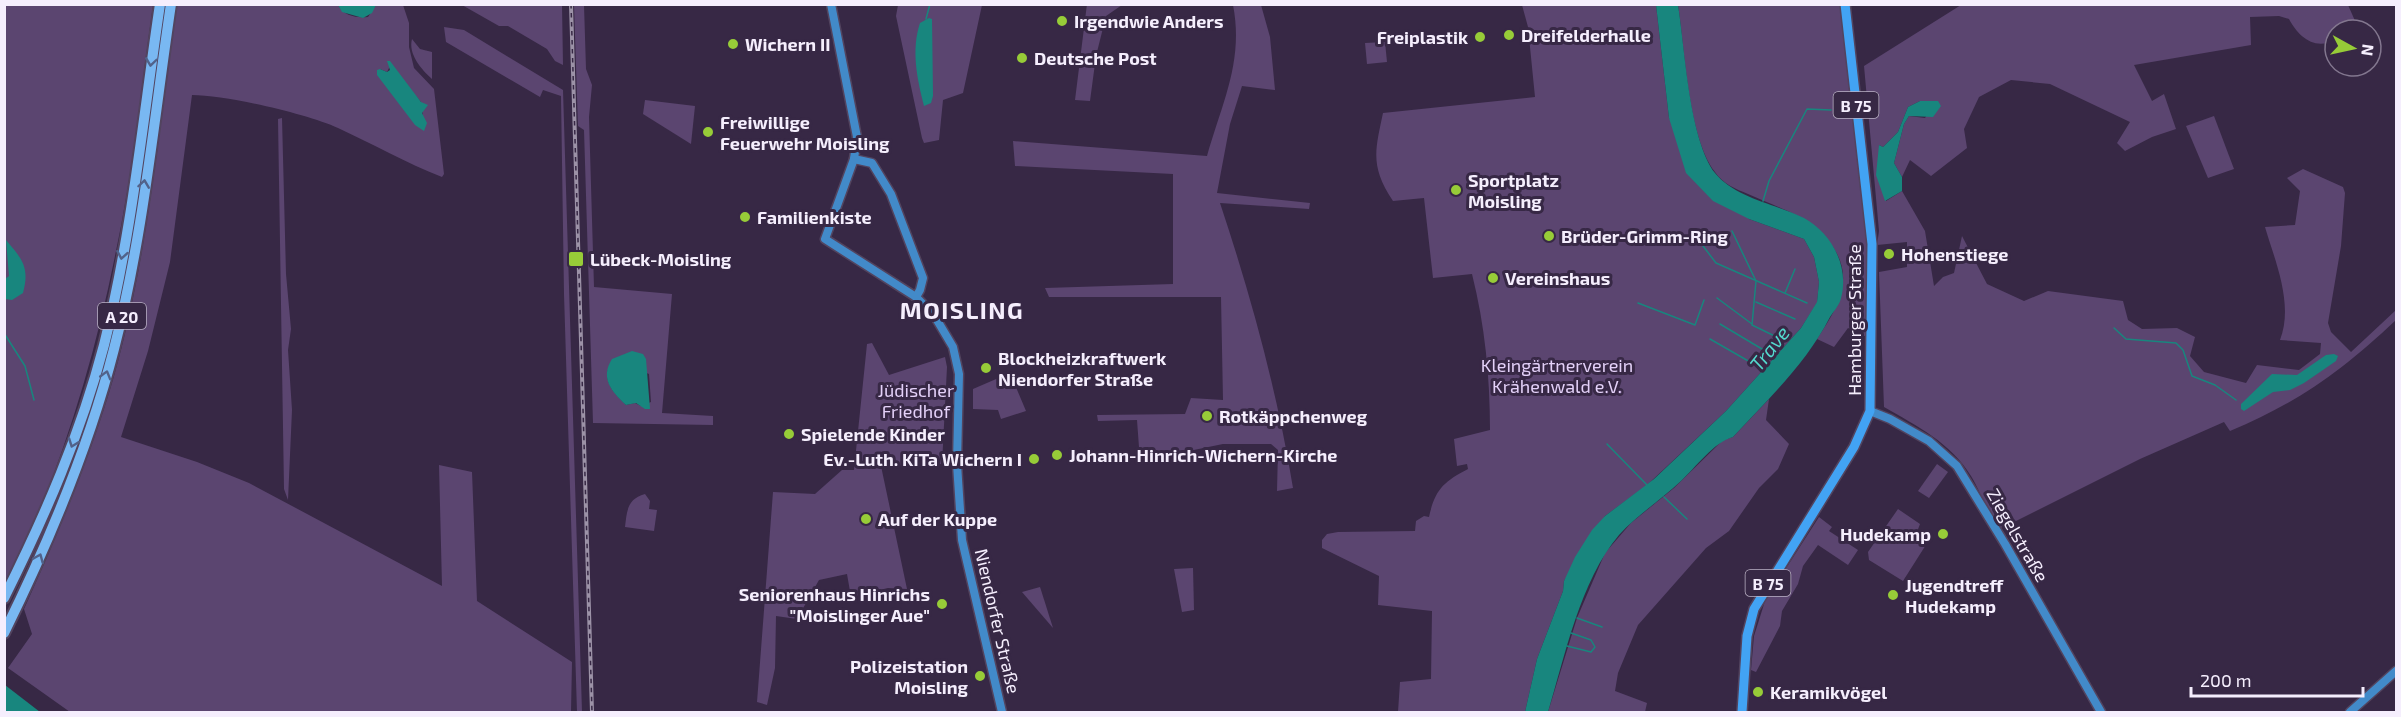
<svg xmlns="http://www.w3.org/2000/svg" width="2401" height="717" viewBox="0 0 2401 717" font-family="'Exo 2',sans-serif">
  <style>
    .green { fill: #5b4570; fill-rule: evenodd }
    .water { fill: #18867e }
    .lines { fill: none; stroke-linecap: round; stroke-linejoin: round }
    .stream { stroke: #18867e; stroke-width: 1.5 }
    .secondary-casing { stroke: #52445f; stroke-width: 11 }
    .primary-casing { stroke: #52445f; stroke-width: 12 }
    .highway-casing { stroke: #52445f; stroke-width: 14 }
    .secondary { stroke: #428ac9; stroke-width: 8 }
    .primary { stroke: #42a3f4; stroke-width: 9 }
    .highway { stroke: #79b8f2; stroke-width: 10 }
    .rail-casing { stroke: #9c92a7; stroke-width: 4 }
    .rail { stroke: #372845; stroke-width: 1.5; stroke-dasharray: 4.5; stroke-linecap: butt }
    .oneway { stroke: #51628a }
    .poi-dot { fill: #97cc38; stroke: #372845; stroke-width: 2 }
    .labels { text-anchor: middle; dominant-baseline: central; stroke-width: 6; stroke-linejoin: round; paint-order: stroke }
    .shield { fill: #372845; stroke: #bcb3c6; stroke-width: 1.5 }
    .shield-label { font-size: 16px; font-weight: bold; fill: #f5eefd }
    .poi-label { font-size: 18px; font-weight: bold; fill: #f5eefd; stroke: #372845; text-anchor: start }
    .street-label { font-size: 18px; fill: #f5eefd; stroke: #372845 }
    .park-label { font-size: 18px; fill: #e4d1f9; stroke: #372845 }
    .water-label { font-size: 20px; font-style: italic; fill: #54d9ce; stroke: #372845 }
    .district-label { font-size: 24px; font-weight: bold; letter-spacing: 1.5px; fill: #f5eefd; stroke: #372845 }
  </style>
  <rect width="100%" height="100%" fill="#372845"/>
  <g class="green">
    <path d="M 1087,4 L 1122,5 L 1106,16 L 1096,56 L 1090,101 L 1075,100 Z"/>
    <path d="M 5,5 L 153,5 C 141,88 133,173 115,256 C 92,370 57,482 5,586 Z"/>
    <path d="M 177,5 L 338,5 C 344,16 356,18 368,17 L 376,5 L 403,5 L 409,23 L 409,47 L 414,68 L 434,89 L 444,174 L 442,177 C 406,163 373,144 338,128 C 307,114 226,95 192,95 L 170,262 L 148,351 L 121,437 L 197,462 L 249,483 L 442,586 L 439,465 L 472,472 L 477,601 L 572,662 L 571,712 L 70,712 L 8,668 L 32,634 L 24,609 C 58,534 91,456 114,376 C 148,256 159,128 177,5 ZM 390,66 L 421,102 L 423,117 L 380,69 L 387,72 Z"/>
    <path d="M 462,5 L 562,5 L 563,65 L 555,61 L 547,49 L 508,26 L 499,26 Z"/>
    <path d="M 574,5 L 584,5 L 586,69 L 592,85 L 589,117 L 594,287 L 672,294 L 662,413 L 713,416 L 713,425 L 593,423 L 584,130 L 578,126 ZM 613,359 L 649,374 L 651,402 L 641,406 L 635,403 L 626,405 C 611,390 600,378 613,359 Z"/>
    <path d="M 898,5 L 982,5 L 963,93 L 943,100 L 939,140 L 924,143 L 922,138 L 896,16 Z"/>
    <path d="M 1233,5 L 1261,5 L 1270,37 L 1275,90 L 1242,86 L 1230,124 L 1217,193 L 1310,203 L 1309,209 L 1220,203 C 1251,296 1277,391 1293,488 L 1277,491 L 1278,450 L 1271,444 L 1223,444 L 1140,461 L 1137,420 L 1098,421 L 1097,415 L 1185,414 L 1191,398 L 1223,400 L 1221,297 L 1049,297 L 1045,288 L 1173,284 L 1173,174 L 1015,166 L 1013,141 L 1207,156 C 1222,103 1244,61 1233,5 Z"/>
    <path d="M 1522,5 L 1656,5 L 1669,118 L 1749,219 L 1804,239 L 1814,257 L 1819,282 L 1817,303 L 1801,328 L 1726,411 L 1647,485 L 1605,516 L 1564,581 L 1563,591 L 1537,659 L 1525,712 L 1398,712 L 1400,682 L 1431,679 L 1432,611 L 1378,605 L 1379,576 L 1322,548 L 1322,540 L 1327,534 L 1338,532 L 1415,531 L 1416,521 L 1424,516 L 1429,517 C 1435,490 1443,482 1468,469 L 1467,464 L 1457,466 L 1454,439 L 1490,430 C 1490,377 1485,326 1472,274 L 1433,278 L 1424,198 L 1393,201 C 1370,166 1375,151 1383,113 L 1535,97 L 1528,27 Z"/>
    <path d="M 1678,5 L 1843,5 L 1871,266 L 1869,338 L 1848,328 L 1834,347 L 1817,339 C 1834,313 1854,283 1836,252 C 1817,218 1783,210 1748,194 C 1736,189 1723,184 1715,172 C 1688,137 1685,49 1678,5 Z"/>
    <path d="M 1961,5 L 2348,5 L 2356,23 L 2344,23 L 2343,30 L 2335,30 L 2335,40 C 2314,51 2298,36 2289,19 L 2279,16 L 2250,17 L 2251,45 L 2134,65 L 2152,101 L 2164,94 L 2176,129 L 2152,137 L 2125,151 L 2117,143 L 2130,122 L 2050,84 L 2011,80 L 1979,97 L 1964,129 L 1967,148 L 1931,176 L 1910,160 L 1902,177 L 1894,163 L 1904,124 L 1909,116 L 1925,118 L 1937,101 L 1920,101 L 1908,107 L 1898,132 L 1883,147 L 1879,145 L 1886,201 L 1902,191 L 1925,231 L 1934,286 L 1943,277 L 1954,273 L 1962,236 L 1987,284 L 2024,301 L 2048,291 L 2123,301 L 2128,320 L 2142,329 L 2177,328 L 2195,337 L 2190,356 L 2204,372 L 2246,383 L 2257,365 L 2299,370 L 2320,354 L 2321,343 L 2280,340 C 2294,304 2275,261 2265,227 L 2295,225 L 2300,191 L 2287,178 L 2303,169 L 2343,187 L 2345,193 L 2341,246 L 2328,323 L 2331,332 L 2351,352 L 2396,310 L 2396,320 C 2342,371 2299,402 2230,431 L 2224,422 L 2140,459 L 2002,528 C 1988,517 1981,492 1971,476 C 1951,443 1917,426 1884,407 L 1879,272 L 1907,267 L 1907,242 L 1877,245 L 1879,231 L 1864,66 Z"/>
    <path d="M 444,27 L 464,30 L 563,90 L 582,712 L 577,712 L 564,294 L 561,96 L 543,90 L 540,97 L 446,42 Z"/>
    <path d="M 412,39 L 420,49 L 432,52 L 432,79 C 421,69 408,54 412,39 Z"/>
    <path d="M 1385,42 L 1387,62 L 1367,64 L 1365,43 Z"/>
    <path d="M 645,100 L 695,106 L 691,144 L 643,114 Z"/>
    <path d="M 2214,116 L 2234,169 L 2208,178 L 2186,126 Z"/>
    <path d="M 282,118 L 286,274 L 291,329 L 288,350 L 292,410 L 288,500 L 284,489 L 278,119 Z"/>
    <path d="M 872,343 L 889,375 L 945,357 L 947,367 L 942,464 L 881,466 L 907,589 L 888,588 L 851,597 L 847,574 L 819,580 L 797,619 L 776,616 L 775,668 L 767,705 L 757,702 L 773,492 L 815,494 L 842,470 L 854,470 L 867,344 Z"/>
    <path d="M 1010,373 L 1026,411 L 1001,419 L 998,410 L 973,409 L 973,389 Z"/>
    <path d="M 1769,399 L 1766,420 L 1789,444 L 1778,469 L 1759,488 L 1729,531 L 1706,548 L 1638,625 L 1618,673 L 1615,691 L 1647,703 L 1645,712 L 1548,712 L 1577,618 L 1605,553 L 1631,523 L 1674,488 L 1723,440 L 1733,437 Z"/>
    <path d="M 1937,464 L 1948,472 L 1929,498 L 1918,491 Z"/>
    <path d="M 645,494 L 650,501 L 649,509 L 657,510 L 654,531 L 625,527 C 627,511 627,499 645,494 Z"/>
    <path d="M 1898,509 L 1920,524 L 1917,532 L 1929,540 L 1903,581 L 1869,560 L 1868,552 Z"/>
    <path d="M 1819,517 L 1832,527 L 1829,531 L 1858,550 L 1848,565 L 1818,545 L 1803,566 L 1798,584 L 1782,611 L 1780,626 L 1756,672 L 1751,670 L 1754,636 L 1765,601 Z"/>
    <path d="M 1193,568 L 1194,610 L 1182,612 L 1174,569 Z"/>
    <path d="M 1040,587 L 1041,590 L 1053,628 L 1022,592 Z"/>
  </g>
  <g class="water">
    <path d="M 338,5 L 338,4 L 376,5 L 372,13 L 363,18 L 342,12 Z"/>
    <path d="M 1656,5 L 1678,5 C 1685,48 1689,139 1715,173 C 1735,198 1776,204 1804,218 C 1830,232 1850,265 1841,298 C 1840,304 1834,311 1830,317 C 1806,364 1768,399 1733,437 C 1714,442 1696,467 1681,481 C 1661,500 1637,515 1619,535 C 1580,581 1565,656 1548,712 L 1525,712 L 1537,659 L 1563,591 L 1564,581 L 1575,557 L 1592,530 L 1605,516 L 1654,479 L 1726,411 L 1801,328 L 1817,302 L 1819,282 L 1814,257 L 1804,239 L 1749,219 L 1713,201 L 1686,173 L 1669,118 Z"/>
    <path d="M 929,18 L 932,19 L 933,96 L 931,103 L 924,106 C 917,79 911,50 920,23 Z"/>
    <path d="M 387,61 L 390,61 L 421,102 L 428,105 L 422,113 L 427,123 L 424,131 L 415,125 L 377,75 L 377,70 L 380,69 L 387,72 L 390,70 Z"/>
    <path d="M 1920,101 L 1938,101 L 1941,106 L 1933,117 L 1909,116 L 1904,124 L 1894,163 L 1902,177 L 1902,191 L 1885,201 L 1876,175 L 1879,145 L 1883,147 L 1898,132 L 1908,107 Z"/>
    <path d="M 6,240 C 22,259 30,267 23,293 L 12,300 L 5,299 L 5,279 L 9,276 Z"/>
    <path d="M 632,351 L 643,354 L 646,359 L 650,409 L 645,409 L 636,403 L 626,405 C 611,391 600,378 612,359 Z"/>
    <path d="M 2334,354 L 2338,356 L 2336,361 L 2304,383 L 2290,390 L 2273,392 L 2244,411 L 2241,409 L 2241,404 L 2272,374 L 2297,375 L 2326,355 Z"/>
    <path d="M 5,685 L 40,712 L 5,712 Z"/>
  </g>
  <g class="lines">
    <g class="stream">
      <path d="M 926,19 L 930,4"/>
      <path d="M 1763,201 L 1769,181 L 1807,109 L 1831,110"/>
      <path d="M 1732,231 L 1756,281 L 1752,325 L 1785,341"/>
      <path d="M 1700,242 L 1716,263 L 1807,303"/>
      <path d="M 1785,293 L 1795,269"/>
      <path d="M 1717,298 L 1752,324"/>
      <path d="M 1756,302 L 1795,319"/>
      <path d="M 1638,303 L 1695,325 L 1704,300"/>
      <path d="M 1720,324 L 1767,352"/>
      <path d="M 2114,328 L 2126,339 L 2176,343 L 2183,350 L 2192,376 L 2215,385 L 2236,400"/>
      <path d="M 4,333 L 25,366 L 34,400"/>
      <path d="M 1710,339 L 1757,366"/>
      <path d="M 1607,444 L 1647,485"/>
      <path d="M 1664,497 L 1687,519"/>
      <path d="M 1577,618 L 1602,627"/>
      <path d="M 1567,646 L 1591,652 L 1595,647 L 1591,640 L 1571,633"/>
    </g>
    <g class="secondary-casing">
      <g id="secondary">
        <path d="M 831,4 L 857,137 L 854,159 L 825,239 L 916,297 L 934,315 L 953,347 L 959,374 L 957,464 L 962,540 L 1002,712"/>
        <path d="M 854,159 L 872,163 L 891,194 L 923,278 L 920,290 L 916,297"/>
        <path d="M 1870,411 L 1890,419 L 1929,441 L 1957,466 L 2005,544 L 2101,712"/>
        <path d="M 2350,712 L 2396,671"/>
      </g>
    </g>
    <g class="primary-casing">
      <path id="primary" d="M 1742,712 L 1747,636 L 1754,609 L 1854,447 L 1870,411 L 1872,244 L 1845,4"/>
    </g>
    <g class="highway-casing">
      <g id="highway">
        <path d="M 4,598 C 45,516 81,433 104,345 C 132,234 143,118 160,4"/>
        <path d="M 4,633 C 49,542 89,447 114,349 C 143,237 154,119 171,4"/>
      </g>
    </g>
    <use href="#secondary" class="secondary"/>
    <use href="#primary" class="primary"/>
    <use href="#highway" class="highway"/>
    <g class="rail-casing">
      <path id="rail" d="M 571,4 L 592,712"/>
    </g>
    <use href="#rail" class="rail"/>
  </g>
  <defs><path id="oneway-chevron" d="M-2-3.5L2.5 0L-2 3.5" fill="none" stroke-width="1.6" stroke-linecap="round" stroke-linejoin="round" transform="scale(1.5)"/></defs>
  <g class="oneway">
    <use href="#oneway-chevron" transform="translate(151 62) rotate(98)"/>
    <use href="#oneway-chevron" transform="translate(144 184) rotate(-82)"/>
    <use href="#oneway-chevron" transform="translate(122 255) rotate(100)"/>
    <use href="#oneway-chevron" transform="translate(106 375) rotate(-74)"/>
    <use href="#oneway-chevron" transform="translate(73 443) rotate(110)"/>
    <use href="#oneway-chevron" transform="translate(39 558) rotate(-67)"/>
  </g>
  <g class="poi-dot">
    <circle cx="1062" cy="21" r="6"/>
    <circle cx="1509" cy="35" r="6"/>
    <circle cx="1480" cy="37" r="6"/>
    <circle cx="733" cy="44" r="6"/>
    <circle cx="1022" cy="58" r="6"/>
    <circle cx="708" cy="132" r="6"/>
    <circle cx="1456" cy="190" r="6"/>
    <circle cx="745" cy="217" r="6"/>
    <circle cx="1549" cy="236" r="6"/>
    <circle cx="1889" cy="254" r="6"/>
    <rect x="568" y="251" width="16" height="16" rx="3"/>
    <circle cx="1493" cy="278" r="6"/>
    <circle cx="986" cy="368" r="6"/>
    <circle cx="1207" cy="416" r="6"/>
    <circle cx="789" cy="434" r="6"/>
    <circle cx="1057" cy="455" r="6"/>
    <circle cx="1034" cy="459" r="6"/>
    <circle cx="866" cy="519" r="6"/>
    <circle cx="1943" cy="534" r="6"/>
    <circle cx="1893" cy="595" r="6"/>
    <circle cx="942" cy="604" r="6"/>
    <circle cx="980" cy="676" r="6"/>
    <circle cx="1758" cy="692" r="6"/>
  </g>
  <g class="labels">
    <g class="shield">
      <rect x="1833.5" y="92" width="45" height="26" rx="4.5"/>
      <rect x="98" y="303" width="48" height="26" rx="4.5"/>
      <rect x="1745.5" y="570" width="45" height="26" rx="4.5"/>
    </g>
    <g class="shield-label">
      <text x="1856" y="105">B 75</text>
      <text x="122" y="316">A 20</text>
      <text x="1768" y="583">B 75</text>
    </g>
    <g class="poi-label">
      <text x="1074" y="21">Irgendwie Anders</text>
      <text x="1521" y="35">Dreifelderhalle</text>
      <text x="1468" y="37" text-anchor="end">Freiplastik</text>
      <text x="745" y="44">Wichern II</text>
      <text x="1034" y="58">Deutsche Post</text>
      <text x="720" y="122">Freiwillige<tspan x="720" dy="21">Feuerwehr Moisling</tspan></text>
      <text x="1468" y="180">Sportplatz<tspan x="1468" dy="21">Moisling</tspan></text>
      <text x="757" y="217">Familienkiste</text>
      <text x="1561" y="236">Brüder-Grimm-Ring</text>
      <text x="1901" y="254">Hohenstiege</text>
      <text x="590" y="259">Lübeck-Moisling</text>
      <text x="1505" y="278">Vereinshaus</text>
      <text x="998" y="358">Blockheizkraftwerk<tspan x="998" dy="21">Niendorfer Straße</tspan></text>
      <text x="1219" y="416">Rotkäppchenweg</text>
      <text x="801" y="434">Spielende Kinder</text>
      <text x="1069" y="455">Johann-Hinrich-Wichern-Kirche</text>
      <text x="1022" y="459" text-anchor="end">Ev.-Luth. KiTa Wichern I</text>
      <text x="878" y="519">Auf der Kuppe</text>
      <text x="1931" y="534" text-anchor="end">Hudekamp</text>
      <text x="1905" y="585">Jugendtreff<tspan x="1905" dy="21">Hudekamp</tspan></text>
      <text x="930" y="594" text-anchor="end">Seniorenhaus Hinrichs<tspan x="930" dy="21">"Moislinger Aue"</tspan></text>
      <text x="968" y="666" text-anchor="end">Polizeistation<tspan x="968" dy="21">Moisling</tspan></text>
      <text x="1770" y="692">Keramikvögel</text>
    </g>
    <g class="street-label">
      <text transform="translate(1854 320) rotate(-90)">Hamburger Straße</text>
      <text transform="translate(2018 535) rotate(60)">Ziegelstraße</text>
      <text transform="translate(998 621) rotate(77)">Niendorfer Straße</text>
    </g>
    <g class="park-label">
      <text x="1557" y="365">Kleingärtnerverein<tspan x="1557" dy="21">Krähenwald e.V.</tspan></text>
      <text x="916" y="390">Jüdischer<tspan x="916" dy="21">Friedhof</tspan></text>
    </g>
    <g class="water-label">
      <text transform="translate(1769 348) rotate(-52)">Trave</text>
    </g>
    <g class="district-label">
      <text x="962" y="309">MOISLING</text>
    </g>
  </g>
  <rect width="2401" height="717" fill="none" stroke="#f5eefd" stroke-width="12"/>
  <g transform="translate(2353 48) rotate(98)"><circle r="28" fill="#372845" stroke="#83778f" stroke-width="1.5"/>
  <path d="M0-4.5L10 22L0 15L-10 22Z" fill="#97cc38"/>
  <text y="-9" font-size="16" font-weight="bold" text-anchor="middle" fill="#f5eefd">N</text>
  </g>
  <path d="M2191 687v9h172v-9" fill="none" stroke="#f5eefd" stroke-width="3"/>
  <text x="2200" y="687" font-size="18" fill="#f5eefd" stroke="#372845" stroke-width="4.5" paint-order="stroke">200 m</text>
</svg>
